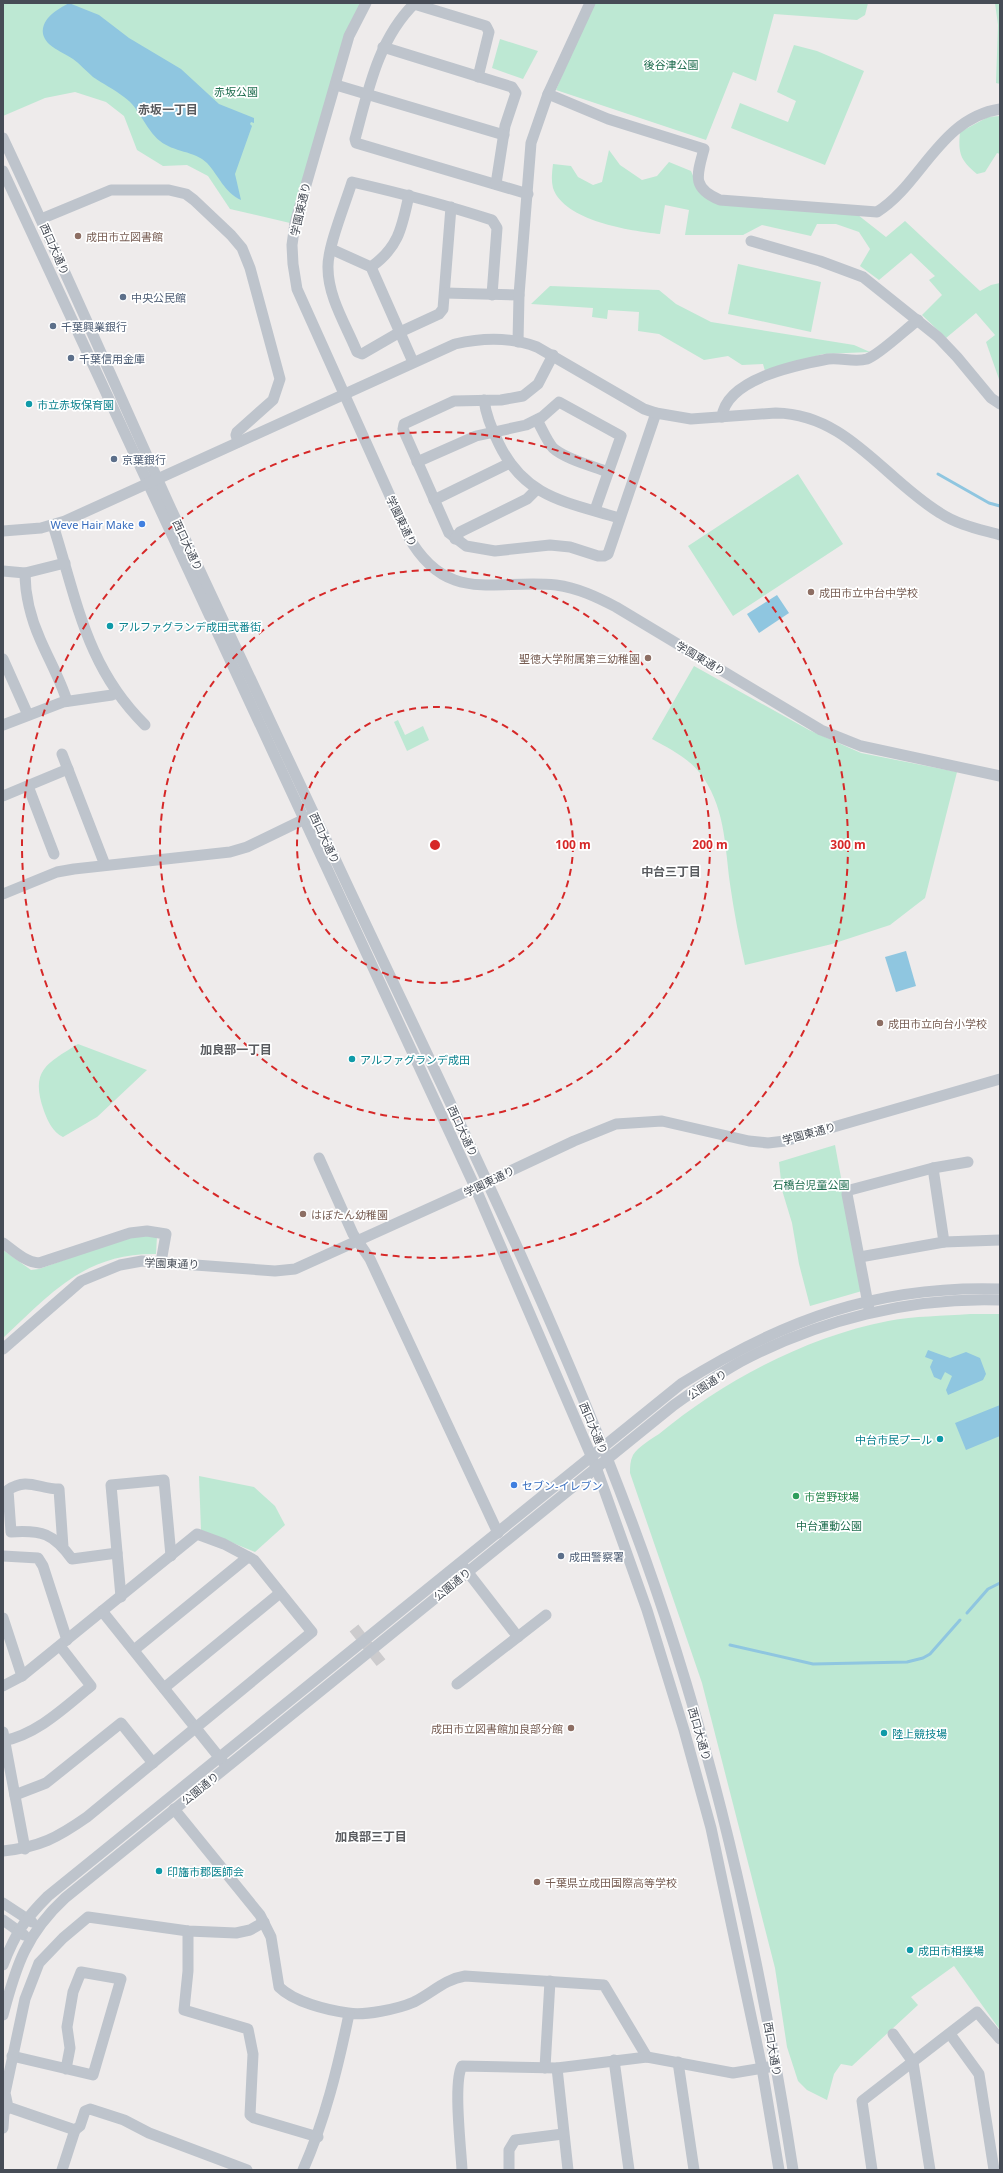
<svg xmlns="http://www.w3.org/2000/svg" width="1003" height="2173" viewBox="0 0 1003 2173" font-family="'Noto Sans','Noto Sans JP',sans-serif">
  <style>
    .green { fill: #bde8d3 }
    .water { fill: #8fc6e0 }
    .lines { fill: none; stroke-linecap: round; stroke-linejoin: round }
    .stream { stroke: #8fc6e0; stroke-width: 3 }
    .minor-tunnel { stroke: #cccbcd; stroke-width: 11; stroke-dasharray: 11 5.5; stroke-linecap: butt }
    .minor { stroke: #bec4cc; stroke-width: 11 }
    .ring { fill: none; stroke: #d62828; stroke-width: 2; stroke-dasharray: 7 5 }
    .education-dot { fill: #8d6e63; stroke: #fff; stroke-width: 1.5 }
    .service-dot { fill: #5c6f8a; stroke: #fff; stroke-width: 1.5 }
    .culture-dot { fill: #0f9aa8; stroke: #fff; stroke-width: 1.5 }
    .shop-dot { fill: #3f7fe0; stroke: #fff; stroke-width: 1.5 }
    .leisure-dot { fill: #2e9e5b; stroke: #fff; stroke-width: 1.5 }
    .labels { text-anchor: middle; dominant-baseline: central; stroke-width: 3.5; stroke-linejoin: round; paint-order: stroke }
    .park-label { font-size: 11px; fill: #206e50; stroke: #fff }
    .street-label { font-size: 11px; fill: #464c56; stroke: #fff }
    .education-label { font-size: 11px; fill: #785e54; stroke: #fff; text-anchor: start }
    .service-label { font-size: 11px; fill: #4e5e75; stroke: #fff; text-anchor: start }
    .culture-label { font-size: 11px; fill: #0d838f; stroke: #fff; text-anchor: start }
    .shop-label { font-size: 11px; fill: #366cbe; stroke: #fff; text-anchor: end }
    .leisure-label { font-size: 11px; fill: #27864d; stroke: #fff; text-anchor: start }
    .neighbourhood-label { font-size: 12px; font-weight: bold; fill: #595b5f; stroke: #fff }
    .centre { fill: #d62828; stroke: #fff; stroke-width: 2 }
    .ring-label { font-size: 12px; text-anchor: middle; font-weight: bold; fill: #d62828; stroke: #fff; stroke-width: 3.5; stroke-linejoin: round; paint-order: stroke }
  </style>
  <rect width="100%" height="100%" fill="#eeebeb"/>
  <g class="green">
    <path d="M 3,3 L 360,3 L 290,223 L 230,209 L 208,176 L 187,165 L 163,166 L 137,150 L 124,116 L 106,102 L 75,92 L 45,98 L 3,116 Z"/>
    <path d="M 592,3 L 868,3 L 865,15 L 857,20 L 774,14 L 756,81 L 733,72 L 706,140 L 556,90 Z"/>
    <path d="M 995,3 L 1000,3 L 1000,84 L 996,83 L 998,25 Z"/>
    <path d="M 500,39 L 538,51 L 523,79 L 492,68 Z"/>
    <path d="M 794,45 L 817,51 L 864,71 L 825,165 L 731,128 L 740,103 L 788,122 L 796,101 L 777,92 Z"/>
    <path d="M 1000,116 L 1000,154 L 997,153 L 985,172 L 977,174 C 960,160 958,153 960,132 L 988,117 Z"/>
    <path d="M 609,150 L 620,165 L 642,180 L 657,176 L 669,162 L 691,171 L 700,193 L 858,215 L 886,237 L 905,221 L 980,291 L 991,285 L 1000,283 L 1000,382 L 986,342 L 995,335 L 976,313 L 946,338 L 922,315 L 942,295 L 929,280 L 935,276 L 911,253 L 879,280 L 860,266 L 870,249 L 859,232 L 836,224 L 817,224 L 811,236 L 762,225 L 743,235 L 685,235 L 689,210 L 665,205 L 660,234 C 631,231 564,221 553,188 C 551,180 552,172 553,164 L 571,166 L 578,177 L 593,185 L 602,182 Z"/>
    <path d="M 738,264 L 821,282 L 811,332 L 728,314 Z"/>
    <path d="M 550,286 L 659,290 L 676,304 L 711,322 L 854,345 L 870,352 L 823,354 L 765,371 L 763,364 L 742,365 L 728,356 L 704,360 L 659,334 L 638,331 L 639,312 L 608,310 L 607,319 L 592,317 L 593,308 L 531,304 Z"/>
    <path d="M 798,474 L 843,544 L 733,616 L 688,546 Z"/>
    <path d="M 694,666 L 809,730 L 861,753 L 957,772 L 925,898 L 890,925 L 832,944 L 745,965 C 739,938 734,912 730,884 C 725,846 725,804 699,772 C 687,757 668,748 652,739 Z"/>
    <path d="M 398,720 L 405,735 L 423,726 L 429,740 L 407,751 L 394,722 Z"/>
    <path d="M 78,1044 L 147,1070 L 97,1117 L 63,1137 C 53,1132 48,1122 44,1111 C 30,1070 46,1064 78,1044 Z"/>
    <path d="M 835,1145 L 862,1291 L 810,1306 L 799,1264 L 792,1223 L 782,1190 L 779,1162 Z"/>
    <path d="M 131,1236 L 157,1236 L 156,1254 C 85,1253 51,1293 3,1338 L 3,1250 L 31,1270 L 39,1269 Z"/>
    <path d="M 970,1314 L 1000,1314 L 1000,2030 L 954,1966 L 911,1997 L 918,2005 L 852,2066 L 841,2064 L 834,2074 L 827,2100 L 807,2090 L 798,2081 L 787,2047 L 775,1968 L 702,1683 L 630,1473 C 630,1467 630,1461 633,1455 C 638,1447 651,1439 659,1434 C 723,1381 806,1337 888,1321 C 915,1316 943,1316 970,1314 Z"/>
    <path d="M 199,1476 L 254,1487 L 275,1506 L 285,1525 L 255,1552 L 201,1530 Z"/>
  </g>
  <g class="water">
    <path d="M 69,3 L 99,15 L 129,38 L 181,69 L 219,104 L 254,118 L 254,123 L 251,122 L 250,124 L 252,126 L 235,174 L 241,200 C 224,192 219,176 207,163 C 195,151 173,152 160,141 C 145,129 140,108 124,97 C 114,89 103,84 93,77 C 86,71 80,64 73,59 C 63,52 46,47 43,34 C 41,18 58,9 69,3 Z"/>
    <path d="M 777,595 L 789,613 L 759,633 L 747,614 Z"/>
    <path d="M 906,951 L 916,986 L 896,992 L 885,957 Z"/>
    <path d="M 928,1350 L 950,1358 L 966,1352 L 980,1358 L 986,1374 L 983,1380 L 948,1395 L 946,1390 L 952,1376 L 945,1372 L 941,1380 L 934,1377 L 930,1367 L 933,1360 L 925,1357 Z"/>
    <path d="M 1000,1405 L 1000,1436 L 966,1450 L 955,1423 Z"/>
  </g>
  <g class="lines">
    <g class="stream">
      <path d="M 938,474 L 989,503 L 1000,506"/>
      <path d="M 967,1613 L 988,1589 L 1000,1583"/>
      <path d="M 730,1645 L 813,1664 L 907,1662 L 923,1658 L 930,1654 L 960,1620"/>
    </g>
    <path class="minor-tunnel" d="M 354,1628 L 382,1664"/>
    <g class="minor">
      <path d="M 366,3 L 349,36 L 295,223 L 292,245 L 293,264 L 297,289 L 408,536 C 447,605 493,579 556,585 C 578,588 597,597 616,607 L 821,730 L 861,746 L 1000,776"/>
      <path d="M 415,3 C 378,39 368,91 355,139 L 356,143 L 528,194"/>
      <path d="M 414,4 L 486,26 L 489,32 L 478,77"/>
      <path d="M 383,47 L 512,87 L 516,93 L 505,126 L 496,184"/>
      <path d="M 336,85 L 504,135"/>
      <path d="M 548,94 L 608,119 L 704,149 C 697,175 691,188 720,200 L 877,212 C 921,185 940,118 1000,109"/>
      <path d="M 3,138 C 61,261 115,385 171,509 C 223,622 277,735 330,848 C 433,1070 545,1290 631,1520 C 710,1730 759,1949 793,2170"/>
      <path d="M 3,171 L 475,1187 L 596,1467 L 647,1610 L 684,1730 L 711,1828 L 762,2068 L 779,2170"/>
      <path d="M 451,207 L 443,309 L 439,314 L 400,332 L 362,354 L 357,352 C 346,325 328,297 328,268 C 327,248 346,202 352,182 C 400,193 446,205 492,220 L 497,228 L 492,295"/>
      <path d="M 41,219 L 111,190 L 169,190 L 186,194 L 194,200 L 231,235 L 242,248 L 250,268 L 280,379 L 273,400 L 237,432 L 236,435 L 238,442"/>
      <path d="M 751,241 L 820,261 L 863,277 L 938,337 L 957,357 L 991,398 L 1000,404"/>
      <path d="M 331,249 L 371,267 L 413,362"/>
      <path d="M 371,267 C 399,247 402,227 409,195"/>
      <path d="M 445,293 L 519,295"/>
      <path d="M 518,342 L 519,295 L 531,143 L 548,94 L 590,3"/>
      <path d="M 553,355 L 538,384 L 523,396 L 501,400 L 454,401 L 404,424 L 403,429 L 449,533 L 466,546 L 495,551 L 550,545 L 570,547 L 598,556 L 604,556 L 608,554 L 656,413"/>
      <path d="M 484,400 C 486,416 492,430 499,444 C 525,498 567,502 619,518"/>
      <path d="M 722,417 C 726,379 796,365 828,359 C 841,357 854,363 867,359 C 879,355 906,329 918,320"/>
      <path d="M 537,420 C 542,429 547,441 553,448 C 565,459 593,466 608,472"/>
      <path d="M 417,462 L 476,436 L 526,425 L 542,417 L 559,402 L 621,436 L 595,510"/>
      <path d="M 434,500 L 510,463"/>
      <path d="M 53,525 C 77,600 86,667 145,725"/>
      <path d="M 3,531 L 41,528 L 65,521 L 455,344 C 481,338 511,337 537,347 L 644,409 L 656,413 L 691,419 L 776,413 C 847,414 884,479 940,513 C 958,525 979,529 1000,535"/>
      <path d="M 455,539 L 460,532 L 527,499 L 537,489"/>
      <path d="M 3,571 L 25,573 L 65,563"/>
      <path d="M 25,573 C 25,594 31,619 40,639 C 49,660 60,679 67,701"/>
      <path d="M 3,659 L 28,715"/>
      <path d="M 3,725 L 63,702 L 112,695 L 117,693"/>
      <path d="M 62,754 L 105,865"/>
      <path d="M 28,786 L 54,854"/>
      <path d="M 3,796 L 68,769"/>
      <path d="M 3,894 L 57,872 L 74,869 L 230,852 L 247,847 L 309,817"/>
      <path d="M 319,1158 L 353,1234 L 370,1259 L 498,1533"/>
      <path d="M 933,1168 L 944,1242"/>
      <path d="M 3,1243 C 14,1251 25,1262 39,1263 L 130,1233 L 147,1231 L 166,1234 L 161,1262"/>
      <path d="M 860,1257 L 944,1242 L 1000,1240"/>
      <path d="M 869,1309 L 847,1194 L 850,1190 L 933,1168 L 968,1162"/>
      <path d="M 3,1349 L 81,1281 L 120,1265 L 142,1261 L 275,1271 L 295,1269 L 461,1194 L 574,1141 L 616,1124 L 662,1121 L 749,1141 L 768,1143 L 785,1141 L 1000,1079"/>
      <path d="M 63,1547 L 59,1489 C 39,1489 27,1477 8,1490 L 11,1532 C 42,1530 53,1533 72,1559 L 117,1553"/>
      <path d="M 3,1556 L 38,1558 L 43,1566 L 67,1640"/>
      <path d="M 463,1566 L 518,1637"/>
      <path d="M 121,1597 L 111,1485 L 164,1480 L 171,1556"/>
      <path d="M 102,1611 L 223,1762"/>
      <path d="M 3,1618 L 22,1676"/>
      <path d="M 134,1650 L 248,1557"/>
      <path d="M 457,1684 L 546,1615"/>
      <path d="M 3,1686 L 22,1676 L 197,1534 L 224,1544 L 254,1560 L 312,1632 L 87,1817 C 57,1838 40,1847 3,1851"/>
      <path d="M 164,1688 L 280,1593"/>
      <path d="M 3,1732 L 25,1849"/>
      <path d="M 3,1741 C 38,1734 65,1707 91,1686 L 60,1646"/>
      <path d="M 15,1795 L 46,1783 L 121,1723 L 153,1763"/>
      <path d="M 174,1809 L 260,1915 L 271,1937 L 279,1987 C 294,2002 327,2010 348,2013 C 364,2016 398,2009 414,2002 C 432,1993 445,1979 465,1976 L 604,1985 L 647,2057"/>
      <path d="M 3,1903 L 32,1922"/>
      <path d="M 3,1920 L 24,1935"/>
      <path d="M 188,1931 L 188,1971 L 184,2010 L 248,2029 L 253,2054 L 250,2115 L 254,2118 L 318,2137"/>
      <path d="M 3,1965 C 15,1934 24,1920 48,1896 L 681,1384 C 783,1320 878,1285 1000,1289"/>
      <path d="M 3,2015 C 16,1966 26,1934 65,1898 L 674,1405 C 695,1390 717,1375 740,1362 C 819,1320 910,1297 1000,1300"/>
      <path d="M 893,2034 L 913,2062 L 930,2170"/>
      <path d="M 950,2034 L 979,2074 L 994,2170"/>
      <path d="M 12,2056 L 93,2075 L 121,1979 L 81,1972 L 73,1992 L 67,2027 L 70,2048 L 66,2069"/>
      <path d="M 614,2060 L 629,2170"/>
      <path d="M 678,2062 L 694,2170"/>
      <path d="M 545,2068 L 550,1981"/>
      <path d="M 557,2068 L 568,2170"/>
      <path d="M 3,2128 L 4,2113 L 8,2107"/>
      <path d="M 62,2170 L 75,2130"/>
      <path d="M 247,2170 L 149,2133 L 124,2120 L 90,2109 L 85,2111 L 80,2126 L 75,2130 L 8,2107 L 5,2093 L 25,1999 L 39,1963 L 63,1938 L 88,1917 L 188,1931 L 236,1933 L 250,1930 L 264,1922"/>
      <path d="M 303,2170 C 325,2120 338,2067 349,2014"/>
      <path d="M 462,2170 C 461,2148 453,2082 462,2066 L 557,2068 L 647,2057 L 733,2073 L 769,2067"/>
      <path d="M 509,2170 L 509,2150 L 515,2140 L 563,2134"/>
      <path d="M 872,2170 L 862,2101 L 977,2012 L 1000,2039"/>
    </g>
  </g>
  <g class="ring">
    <circle cx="435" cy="845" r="138"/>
    <circle cx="435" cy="845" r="275"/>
    <circle cx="435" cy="845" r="413"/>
  </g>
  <g class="education-dot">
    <circle cx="78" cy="236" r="4"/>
    <circle cx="811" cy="592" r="4"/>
    <circle cx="648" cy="658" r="4"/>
    <circle cx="880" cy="1023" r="4"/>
    <circle cx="303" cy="1214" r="4"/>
    <circle cx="571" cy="1728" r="4"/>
    <circle cx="537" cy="1882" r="4"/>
  </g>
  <g class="service-dot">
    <circle cx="123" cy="297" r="4"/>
    <circle cx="53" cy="326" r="4"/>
    <circle cx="71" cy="358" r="4"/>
    <circle cx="114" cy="459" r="4"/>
    <circle cx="561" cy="1556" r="4"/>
  </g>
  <g class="culture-dot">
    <circle cx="29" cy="404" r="4"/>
    <circle cx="110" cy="626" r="4"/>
    <circle cx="352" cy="1059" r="4"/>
    <circle cx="940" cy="1439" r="4"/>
    <circle cx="884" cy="1733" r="4"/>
    <circle cx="159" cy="1871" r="4"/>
    <circle cx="910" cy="1950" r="4"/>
  </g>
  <g class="shop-dot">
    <circle cx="142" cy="524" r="4"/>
    <circle cx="514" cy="1485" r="4"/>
  </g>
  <circle class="leisure-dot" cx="796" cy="1496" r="4"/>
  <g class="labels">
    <g class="park-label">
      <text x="671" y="64">後谷津公園</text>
      <text x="236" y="91">赤坂公園</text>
      <text x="811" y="1184">石橋台児童公園</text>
      <text x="829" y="1525">中台運動公園</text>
    </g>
    <g class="street-label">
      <text transform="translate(300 209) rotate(-77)">学園東通り</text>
      <text transform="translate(55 249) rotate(66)">西口大通り</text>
      <text transform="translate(402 521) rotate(64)">学園東通り</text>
      <text transform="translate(188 545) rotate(65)">西口大通り</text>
      <text transform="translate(701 658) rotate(31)">学園東通り</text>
      <text transform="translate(325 838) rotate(65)">西口大通り</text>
      <text transform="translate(463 1131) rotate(65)">西口大通り</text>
      <text transform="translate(809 1133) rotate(-15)">学園東通り</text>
      <text transform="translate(489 1181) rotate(-26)">学園東通り</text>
      <text transform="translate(172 1263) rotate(2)">学園東通り</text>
      <text transform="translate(707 1384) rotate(-33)">公園通り</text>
      <text transform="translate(594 1428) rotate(67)">西口大通り</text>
      <text transform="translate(452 1584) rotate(-39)">公園通り</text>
      <text transform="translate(700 1734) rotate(74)">西口大通り</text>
      <text transform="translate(200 1788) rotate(-39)">公園通り</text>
      <text transform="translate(773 2049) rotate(80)">西口大通り</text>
    </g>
    <g class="education-label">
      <text x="86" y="236">成田市立図書館</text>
      <text x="819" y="592">成田市立中台中学校</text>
      <text x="640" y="658" text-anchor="end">聖徳大学附属第三幼稚園</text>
      <text x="888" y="1023">成田市立向台小学校</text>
      <text x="311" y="1214">はぼたん幼稚園</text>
      <text x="563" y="1728" text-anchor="end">成田市立図書館加良部分館</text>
      <text x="545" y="1882">千葉県立成田国際高等学校</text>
    </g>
    <g class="service-label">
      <text x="131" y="297">中央公民館</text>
      <text x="61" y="326">千葉興業銀行</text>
      <text x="79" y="358">千葉信用金庫</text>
      <text x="122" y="459">京葉銀行</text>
      <text x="569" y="1556">成田警察署</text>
    </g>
    <g class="culture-label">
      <text x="37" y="404">市立赤坂保育園</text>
      <text x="118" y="626">アルファグランデ成田弐番街</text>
      <text x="360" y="1059">アルファグランデ成田</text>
      <text x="932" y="1439" text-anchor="end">中台市民プール</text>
      <text x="892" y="1733">陸上競技場</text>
      <text x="167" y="1871">印旛市郡医師会</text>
      <text x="918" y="1950">成田市相撲場</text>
    </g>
    <g class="shop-label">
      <text x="134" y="524">Weve Hair Make</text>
      <text x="522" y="1485" text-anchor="start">セブン-イレブン</text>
    </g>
    <g class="leisure-label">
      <text x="804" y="1496">市営野球場</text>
    </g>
    <g class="neighbourhood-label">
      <text x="168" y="109">赤坂一丁目</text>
      <text x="671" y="871">中台三丁目</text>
      <text x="236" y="1049">加良部一丁目</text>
      <text x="371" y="1836">加良部三丁目</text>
    </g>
  </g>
  <circle cx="435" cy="845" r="6" class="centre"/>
  <g class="ring-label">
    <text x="573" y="849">100 m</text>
    <text x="710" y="849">200 m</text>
    <text x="848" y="849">300 m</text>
  </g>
  <rect width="1003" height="2173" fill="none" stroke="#464c56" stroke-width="8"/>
</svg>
